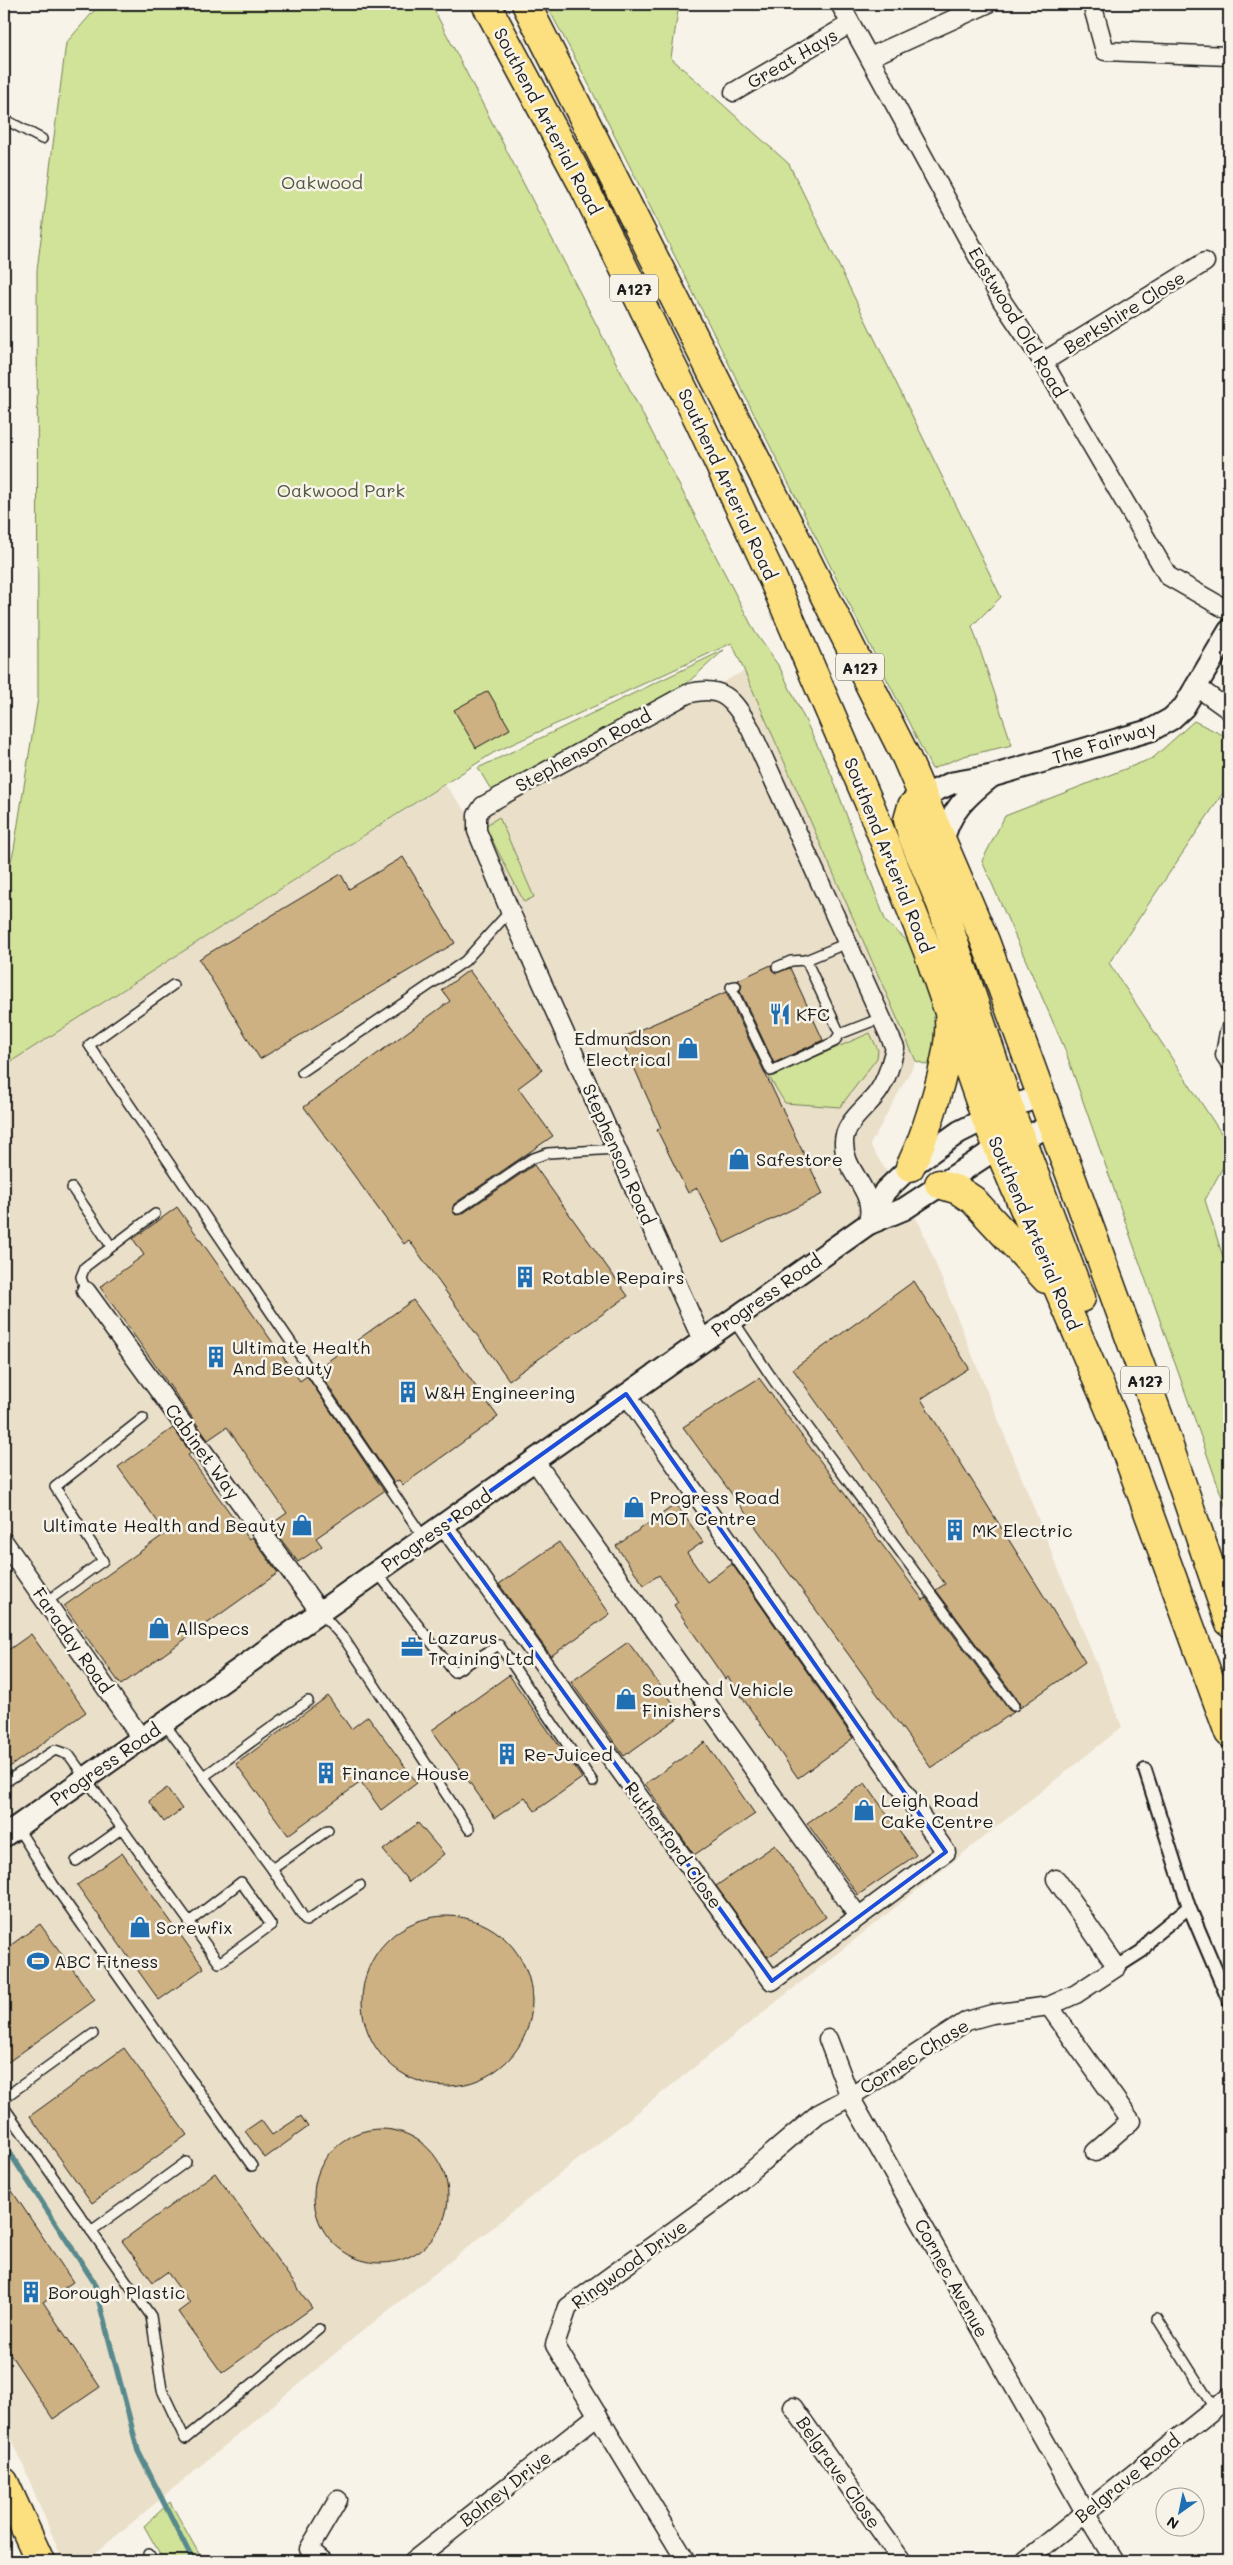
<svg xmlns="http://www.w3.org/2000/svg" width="1233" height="2565" viewBox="0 0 1233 2565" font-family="Mali,sans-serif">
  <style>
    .built { fill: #eadfc9 }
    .green { fill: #d0e398; stroke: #76805a }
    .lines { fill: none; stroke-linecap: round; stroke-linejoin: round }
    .stream { stroke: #598a8d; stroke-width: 5.5 }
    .building { fill: #cdb182; stroke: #1c1c1c }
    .service-casing { stroke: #1c1c1c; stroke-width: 12 }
    .pedestrian-casing { stroke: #1c1c1c; stroke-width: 16 }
    .minor-casing { stroke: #1c1c1c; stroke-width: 21 }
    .tertiary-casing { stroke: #1c1c1c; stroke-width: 25 }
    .primary-casing { stroke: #1c1c1c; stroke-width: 31 }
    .trunk-casing { stroke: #1c1c1c; stroke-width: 31 }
    .service { stroke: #f7f3e8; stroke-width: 9 }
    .pedestrian { stroke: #f7f3e8; stroke-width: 12 }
    .minor { stroke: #f7f3e8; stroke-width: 18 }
    .tertiary { stroke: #f7f3e8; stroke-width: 21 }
    .primary { stroke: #fce080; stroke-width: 28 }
    .trunk { stroke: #fce080; stroke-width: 28 }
    .marked { fill: none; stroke: #1d4ed8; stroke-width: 4; stroke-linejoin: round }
    .labels { text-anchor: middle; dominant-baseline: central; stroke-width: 5; stroke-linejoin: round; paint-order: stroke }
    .shield { fill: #f7f3e8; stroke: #5e5c59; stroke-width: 1 }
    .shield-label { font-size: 16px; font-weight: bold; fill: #1c1c1c }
    .street-label { font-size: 18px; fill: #1c1c1c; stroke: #f7f3e8 }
    .park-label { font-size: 18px; fill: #525841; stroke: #f7f3e8 }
    .poi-label { font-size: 18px; fill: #1c1c1c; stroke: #f7f3e8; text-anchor: start }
  </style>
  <rect width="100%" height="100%" fill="#f7f3e8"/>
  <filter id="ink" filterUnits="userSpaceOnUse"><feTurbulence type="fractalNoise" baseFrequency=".02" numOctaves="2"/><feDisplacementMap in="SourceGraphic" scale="10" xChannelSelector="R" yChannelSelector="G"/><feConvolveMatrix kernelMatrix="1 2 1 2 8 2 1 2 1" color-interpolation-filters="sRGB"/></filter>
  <g filter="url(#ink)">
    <path class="built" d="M 744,671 L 916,1061 L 870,1145 L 920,1225 L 1122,1727 L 355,2337 L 86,2561 L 63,2561 L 4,2420 L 4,1066 L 445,785 L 469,815 Z"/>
    <g class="green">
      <path d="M 100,4 L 431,4 L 755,632 L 780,668 L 832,776 L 886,922 L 911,944 L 939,1011 L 930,1066 L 916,1061 L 732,643 L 493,753 L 4,1066 L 4,887 L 14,849 L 38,698 L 37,270 L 66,43 Z"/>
      <path d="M 546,4 L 679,4 L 671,58 L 789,164 L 1001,597 L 972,626 L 1012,745 L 964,756 L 932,769 L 584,75 Z"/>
      <path d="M 724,650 L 655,712 L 493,793 L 478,768 Z"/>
      <path d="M 1194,721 L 1229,738 L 1229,784 L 1109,963 L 1229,1145 L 1229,1156 L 1205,1200 L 1229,1276 L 1229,1517 L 1064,1047 L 982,861 L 1005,816 L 1153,758 Z"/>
      <path d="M 499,817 L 534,897 L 524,902 L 485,826 Z"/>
      <path d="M 870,1033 L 878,1050 L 877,1058 L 840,1107 L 785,1103 L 769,1077 Z"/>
      <path d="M 170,2502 L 203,2561 L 164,2561 L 144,2526 Z"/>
    </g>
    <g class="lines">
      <path class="stream" d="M 4,2144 L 94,2282 L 138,2451 L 193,2561"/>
    </g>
    <g class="building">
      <path d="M 488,691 L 510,729 L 476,748 L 454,710 Z"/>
      <path d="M 403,857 L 455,943 L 260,1059 L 199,959 L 341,874 L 349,889 Z"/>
      <path d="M 771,965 L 772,970 L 776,973 L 790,968 L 823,1040 L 774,1063 L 740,991 L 742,985 L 738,980 Z"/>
      <path d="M 469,970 L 542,1070 L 518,1088 L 553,1136 L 454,1204 L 453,1212 L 456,1215 L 462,1214 L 534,1165 L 628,1296 L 509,1380 L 409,1240 L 404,1244 L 304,1107 L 450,1001 L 442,990 Z"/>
      <path d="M 726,992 L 823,1194 L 724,1243 L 697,1188 L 688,1193 L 657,1130 L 661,1128 L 621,1038 Z"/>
      <path d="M 177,1207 L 300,1381 L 307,1376 L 384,1491 L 316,1538 L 322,1546 L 298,1562 L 270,1525 L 287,1513 L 227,1427 L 208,1440 L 100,1287 L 144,1255 L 133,1239 Z"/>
      <path d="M 914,1281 L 969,1368 L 921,1399 L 1085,1662 L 1020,1708 L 1019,1702 L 936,1590 L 945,1584 L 793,1369 Z"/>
      <path d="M 413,1300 L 498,1417 L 403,1485 L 399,1480 L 394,1483 L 317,1369 Z"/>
      <path d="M 759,1378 L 923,1600 L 926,1598 L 1009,1710 L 1014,1712 L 931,1768 L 683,1427 Z"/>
      <path d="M 173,1428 L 191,1453 L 188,1455 L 249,1539 L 252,1537 L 278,1573 L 121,1685 L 64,1606 L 166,1533 L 118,1467 Z"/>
      <path d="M 676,1504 L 703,1542 L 687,1553 L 707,1582 L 732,1564 L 853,1738 L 798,1778 L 728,1677 L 725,1679 L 674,1605 L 678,1602 L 659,1575 L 644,1585 L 616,1546 Z"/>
      <path d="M 559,1542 L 610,1614 L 551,1656 L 499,1584 Z"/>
      <path d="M 31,1634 L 86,1712 L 4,1771 L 4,1653 Z"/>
      <path d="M 628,1642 L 682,1715 L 624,1756 L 571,1682 Z"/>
      <path d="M 509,1675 L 582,1778 L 535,1811 L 525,1797 L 495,1818 L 432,1730 Z"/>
      <path d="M 328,1696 L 351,1729 L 368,1716 L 417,1783 L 381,1810 L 361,1782 L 288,1835 L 236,1764 Z"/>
      <path d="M 705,1742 L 755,1814 L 694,1855 L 645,1784 Z"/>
      <path d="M 865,1783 L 916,1855 L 858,1895 L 807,1823 Z"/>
      <path d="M 167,1788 L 182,1809 L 164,1822 L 149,1801 Z"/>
      <path d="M 418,1823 L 444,1854 L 409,1882 L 383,1850 Z"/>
      <path d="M 775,1845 L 826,1917 L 768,1957 L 716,1886 Z"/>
      <path d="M 122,1853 L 204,1968 L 159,2000 L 77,1885 Z"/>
      <circle cx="447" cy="2001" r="85"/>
      <path d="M 40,1924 L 95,2000 L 4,2065 L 4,1950 Z"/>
      <path d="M 124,2048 L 187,2135 L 92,2203 L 30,2116 Z"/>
      <path d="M 301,2116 L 308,2127 L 265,2158 L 245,2131 L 261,2120 L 272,2135 Z"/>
      <circle cx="381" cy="2196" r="67"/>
      <path d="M 215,2173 L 312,2308 L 222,2373 L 178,2312 L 190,2303 L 167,2272 L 153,2282 L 122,2241 Z"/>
      <path d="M 4,2179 L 73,2282 L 43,2302 L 100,2387 L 53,2419 L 4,2345 Z"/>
    </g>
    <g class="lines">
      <g class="service-casing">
        <g id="service">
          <path d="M 4,119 L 42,139"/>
          <path d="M 847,943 L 806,960 L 840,1034 L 881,1018"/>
          <path d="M 777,967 L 791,961 L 806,960"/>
          <path d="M 173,985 L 89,1045 L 424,1538"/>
          <path d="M 736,986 L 731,987 L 771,1071 L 834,1042 L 840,1034"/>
          <path d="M 302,1072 L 465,961 L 510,911"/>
          <path d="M 72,1188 L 111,1246"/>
          <path d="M 458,1209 L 531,1159 L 548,1153 L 617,1149"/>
          <path d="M 86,1291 L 81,1277 L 85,1267 L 155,1214"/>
          <path d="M 733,1320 L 774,1381 L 1014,1706"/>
          <path d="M 377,1572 L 454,1672 L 499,1645 L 593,1782"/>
          <path d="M 46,1602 L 103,1561 L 55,1487 L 143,1418"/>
          <path d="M 320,1612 L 345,1640 L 469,1829"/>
          <path d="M 164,1723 L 272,1869 L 306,1921 L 360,1885"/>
          <path d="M 203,1777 L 308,1701"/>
          <path d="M 4,1783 L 55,1750 L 69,1755 L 219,1963 L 271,1925 L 241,1882 L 189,1922"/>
          <path d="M 17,1827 L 53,1884 L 252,2166"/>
          <path d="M 76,1861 L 121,1829"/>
          <path d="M 272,1869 L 328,1830"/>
          <path d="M 4,2098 L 93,2034"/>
          <path d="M 4,2107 L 151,2316 L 162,2390 L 185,2439 L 319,2329"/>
          <path d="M 91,2231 L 186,2162"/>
          <path d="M 1157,2318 L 1214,2408"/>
          <path d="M 149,2554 L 153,2561"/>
        </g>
      </g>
      <g class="pedestrian-casing">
        <g id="pedestrian">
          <path d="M 1145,1770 L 1189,1907 L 1229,2001"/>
          <path d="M 1117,1967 L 1142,1951 L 1151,1938 L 1189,1907"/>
        </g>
      </g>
      <g class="minor-casing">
        <g id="minor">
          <path d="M 840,4 L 1002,301 L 1043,362 L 1168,576 L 1229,611"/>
          <path d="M 1092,4 L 1105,51 L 1229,56"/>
          <path d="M 870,57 L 987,4"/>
          <path d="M 734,92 L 850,24"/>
          <path d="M 1043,362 L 1205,262"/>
          <path d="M 1197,687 L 1229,710"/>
          <path d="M 1229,1032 L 1225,1055 L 1229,1061"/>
          <path d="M 86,1291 L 320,1612"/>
          <path d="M 702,1340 L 510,911 L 477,831 L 477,815 L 483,806 L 687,694 C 722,684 733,699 750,728 L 895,1048 C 891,1063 887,1079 878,1092 C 868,1107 844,1122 844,1142 C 843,1173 877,1190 868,1221"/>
          <path d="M 534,1460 L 858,1916"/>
          <path d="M 443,1525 L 772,1981 L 946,1852 L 626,1394"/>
          <path d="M 4,1542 L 141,1738"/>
          <path d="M 1049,2006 L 1131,2121 L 1095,2152"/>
          <path d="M 828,2039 L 850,2097 L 1085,2512 L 1115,2561"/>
          <path d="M 793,2407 L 902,2561"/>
          <path d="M 323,2561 L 309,2549 L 338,2500"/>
          <path d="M 413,2561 L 598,2415"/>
          <path d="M 686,2561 L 555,2345 L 568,2307 L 723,2195 L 818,2114 L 850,2097 L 967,2021 L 992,2014 L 1049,2006 L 1076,1994 L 1117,1967 L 1056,1879"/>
          <path d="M 1025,2561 L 1229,2397"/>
        </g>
      </g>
      <g class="tertiary-casing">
        <g id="tertiary">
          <path d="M 923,796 L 952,783 L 992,776 L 1151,730 L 1171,719 L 1184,707 L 1229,631"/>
          <path d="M 943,843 C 947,813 969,794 992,776"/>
          <path d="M 868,1224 L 885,1191 L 910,1167 L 959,1132 L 1009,1107 L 1042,1096"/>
          <path d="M 4,1836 L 868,1224 L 904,1209 L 997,1148 L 1052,1126"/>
        </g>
      </g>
      <g class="primary-casing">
        <path id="primary" d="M 4,2482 L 40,2561"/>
      </g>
      <g class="trunk-casing">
        <g id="trunk">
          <path d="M 486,4 L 585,189 L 699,421 L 772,577 L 870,805 L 927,949 L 986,1119 L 1116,1424 L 1229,1733"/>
          <path d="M 526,4 L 906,757 L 985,941 L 1161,1423 L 1229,1622"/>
          <path d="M 923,796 L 912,806 L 908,820 L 912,835 L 941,904 L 1009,1107 L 1081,1298"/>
          <path d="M 910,1167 C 926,1136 952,1054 949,1020"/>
          <path d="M 939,1184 L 958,1190 L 973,1200 L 1046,1279"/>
        </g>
      </g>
      <use href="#service" class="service"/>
      <use href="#pedestrian" class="pedestrian"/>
      <use href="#minor" class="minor"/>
      <use href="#tertiary" class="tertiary"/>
      <use href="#primary" class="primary"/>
      <use href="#trunk" class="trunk"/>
    </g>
  </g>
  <path class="marked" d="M 626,1394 L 946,1852 L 772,1981 L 443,1525 Z"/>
  <defs>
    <g id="restaurant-bare" transform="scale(1.725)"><path d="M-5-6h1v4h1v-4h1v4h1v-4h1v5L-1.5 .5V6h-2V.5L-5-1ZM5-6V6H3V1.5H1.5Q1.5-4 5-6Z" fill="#1f6fb2" stroke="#f7f3e8" stroke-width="2.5" paint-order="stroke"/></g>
    <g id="shop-bare" transform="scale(1.725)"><path d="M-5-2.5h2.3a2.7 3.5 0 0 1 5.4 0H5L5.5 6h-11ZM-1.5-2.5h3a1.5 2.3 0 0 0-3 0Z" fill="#1f6fb2" stroke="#f7f3e8" stroke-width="2.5" paint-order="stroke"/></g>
    <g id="building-bare" transform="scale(1.725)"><path d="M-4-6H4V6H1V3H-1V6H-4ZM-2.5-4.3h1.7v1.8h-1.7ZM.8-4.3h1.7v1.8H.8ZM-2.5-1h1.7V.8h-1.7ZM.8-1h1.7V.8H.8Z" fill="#1f6fb2" stroke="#f7f3e8" stroke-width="2.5" paint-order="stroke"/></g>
    <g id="office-bare" transform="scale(1.725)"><path d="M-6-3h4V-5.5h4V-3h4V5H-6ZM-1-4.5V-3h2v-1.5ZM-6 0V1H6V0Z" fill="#1f6fb2" stroke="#f7f3e8" stroke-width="2.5" paint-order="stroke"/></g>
    <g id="stadium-bare" transform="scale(1.725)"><path d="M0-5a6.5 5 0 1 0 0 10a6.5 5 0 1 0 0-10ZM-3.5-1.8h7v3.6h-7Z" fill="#1f6fb2" stroke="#f7f3e8" stroke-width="2.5" paint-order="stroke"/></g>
  </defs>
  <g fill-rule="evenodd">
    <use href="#restaurant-bare" x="780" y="1014"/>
    <use href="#shop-bare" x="688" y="1048"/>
    <use href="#shop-bare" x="739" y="1159"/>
    <use href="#building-bare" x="525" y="1277"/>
    <use href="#building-bare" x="216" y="1357"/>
    <use href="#building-bare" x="408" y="1392"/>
    <use href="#shop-bare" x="634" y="1507"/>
    <use href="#shop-bare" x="302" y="1525"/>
    <use href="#building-bare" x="955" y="1530"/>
    <use href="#shop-bare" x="159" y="1628"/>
    <use href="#office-bare" x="412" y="1647"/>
    <use href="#shop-bare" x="626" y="1699"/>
    <use href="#building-bare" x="507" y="1754"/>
    <use href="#building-bare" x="326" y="1773"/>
    <use href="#shop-bare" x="864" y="1810"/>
    <use href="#shop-bare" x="140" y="1927"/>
    <use href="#stadium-bare" x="38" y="1961"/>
    <use href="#building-bare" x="31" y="2292"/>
  </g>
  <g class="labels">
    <g class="shield">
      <rect x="610" y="274.5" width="48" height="27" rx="4"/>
      <rect x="836" y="653.5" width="48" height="27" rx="4"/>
      <rect x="1121" y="1366.5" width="48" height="27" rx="4"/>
    </g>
    <g class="shield-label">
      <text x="634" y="288">A127</text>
      <text x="860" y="667">A127</text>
      <text x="1145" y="1380">A127</text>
    </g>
    <g class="street-label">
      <text transform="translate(792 58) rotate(-30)">Great Hays</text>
      <text transform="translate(548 121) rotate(62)">Southend Arterial Road</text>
      <text transform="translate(1124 312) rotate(-32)">Berkshire Close</text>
      <text transform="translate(1018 322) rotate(59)">Eastwood Old Road</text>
      <text transform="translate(728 484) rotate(65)">Southend Arterial Road</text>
      <text transform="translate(1104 742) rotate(-17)">The Fairway</text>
      <text transform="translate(583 750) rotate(-29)">Stephenson Road</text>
      <text transform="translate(889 855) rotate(68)">Southend Arterial Road</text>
      <text transform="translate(619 1154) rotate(66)">Stephenson Road</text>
      <text transform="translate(1035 1233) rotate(67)">Southend Arterial Road</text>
      <text transform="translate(766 1295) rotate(-35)">Progress Road</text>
      <text transform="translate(203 1451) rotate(54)">Cabinet Way</text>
      <text transform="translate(436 1530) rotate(-35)">Progress Road</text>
      <text transform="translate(73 1640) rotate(55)">Faraday Road</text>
      <text transform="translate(105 1764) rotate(-35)">Progress Road</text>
      <text transform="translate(674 1845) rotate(54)">Rutherford Close</text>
      <text transform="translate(914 2056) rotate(-32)">Cornec Chase</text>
      <text transform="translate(629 2264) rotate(-36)">Ringwood Drive</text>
      <text transform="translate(952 2278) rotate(61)">Cornec Avenue</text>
      <text transform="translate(839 2472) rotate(55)">Belgrave Close</text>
      <text transform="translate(1127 2478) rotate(-39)">Belgrave Road</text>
      <text transform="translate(505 2488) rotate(-38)">Bolney Drive</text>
    </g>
    <g class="park-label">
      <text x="322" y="182">Oakwood</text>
      <text x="341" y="490">Oakwood Park</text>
    </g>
    <g class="poi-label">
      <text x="796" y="1014">KFC</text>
      <text x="671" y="1038" text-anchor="end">Edmundson<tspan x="671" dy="21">Electrical</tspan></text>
      <text x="756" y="1159">Safestore</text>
      <text x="542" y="1277">Rotable Repairs</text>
      <text x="232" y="1347">Ultimate Health<tspan x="232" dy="21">And Beauty</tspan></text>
      <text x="424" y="1392">W&amp;H Engineering</text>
      <text x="650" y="1497">Progress Road<tspan x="650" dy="21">MOT Centre</tspan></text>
      <text x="286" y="1525" text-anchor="end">Ultimate Health and Beauty</text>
      <text x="972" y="1530">MK Electric</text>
      <text x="176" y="1628">AllSpecs</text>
      <text x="428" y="1637">Lazarus<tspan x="428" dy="21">Training Ltd</tspan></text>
      <text x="642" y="1689">Southend Vehicle<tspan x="642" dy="21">Finishers</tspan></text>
      <text x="524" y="1754">Re-Juiced</text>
      <text x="342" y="1773">Finance House</text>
      <text x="881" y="1800">Leigh Road<tspan x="881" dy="21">Cake Centre</tspan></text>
      <text x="156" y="1927">Screwfix</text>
      <text x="54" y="1961">ABC Fitness</text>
      <text x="48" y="2292">Borough Plastic</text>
    </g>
  </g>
  <rect width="1233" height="2565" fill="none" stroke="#f7f3e8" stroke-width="20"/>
  <rect x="10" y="10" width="1213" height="2545" fill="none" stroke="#1c1c1c" stroke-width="2" filter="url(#ink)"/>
  <g transform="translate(1180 2512) rotate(213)"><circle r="24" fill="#f7f3e8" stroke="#9f9d96"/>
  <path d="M0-4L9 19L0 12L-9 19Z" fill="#1f6fb2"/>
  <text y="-8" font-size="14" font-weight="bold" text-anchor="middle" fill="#1c1c1c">N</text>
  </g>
</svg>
